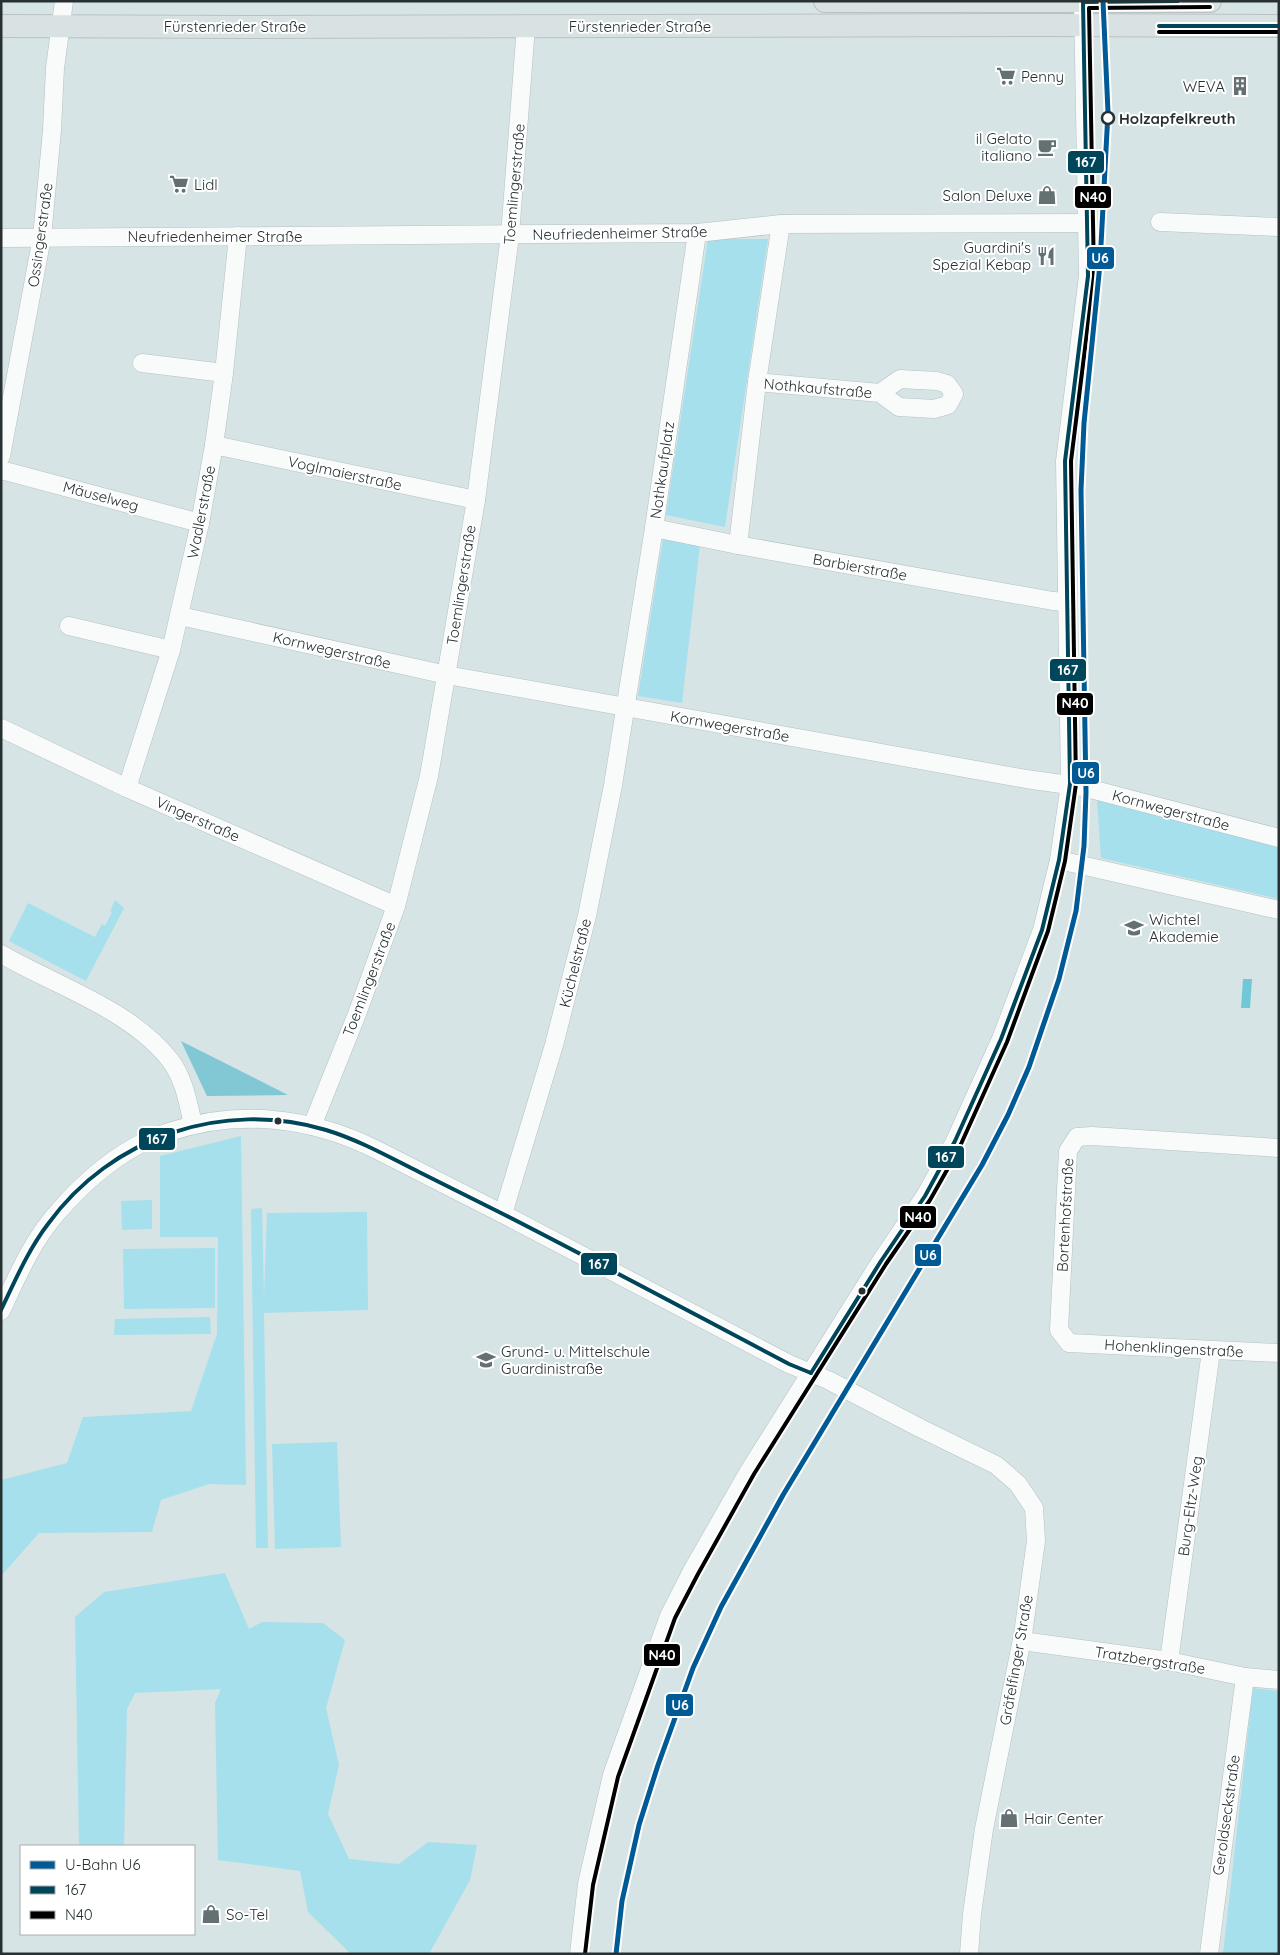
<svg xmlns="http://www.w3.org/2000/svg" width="1280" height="1955" viewBox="0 0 1280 1955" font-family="Quicksand,sans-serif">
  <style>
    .green { fill: #a6e0ec }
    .forest { fill: #81c8d4 }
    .water { fill: #71c7d6 }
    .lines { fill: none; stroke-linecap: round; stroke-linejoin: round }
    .minor-casing { stroke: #b5c0c2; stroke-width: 19 }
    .major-casing { stroke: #bac1c2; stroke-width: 24 }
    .minor { stroke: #f9fbfb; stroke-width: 18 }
    .major { stroke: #d9e2e3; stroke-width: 22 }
    .bus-1-casing { stroke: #fff; stroke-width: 8 }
    .bus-2-casing { stroke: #fff; stroke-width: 8 }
    .bus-1 { stroke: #00465a; stroke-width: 4 }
    .bus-2 { stroke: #000; stroke-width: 4 }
    .metro-1-casing { stroke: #fff; stroke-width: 9 }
    .metro-1 { stroke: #005a96; stroke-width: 5 }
    .stop-dot { fill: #fff; stroke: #273133; stroke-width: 2.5 }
    .bus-dot { fill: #273133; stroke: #fff; stroke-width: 2 }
    .labels { text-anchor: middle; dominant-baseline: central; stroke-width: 4; stroke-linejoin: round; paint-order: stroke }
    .street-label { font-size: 15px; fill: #273133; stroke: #fff }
    .poi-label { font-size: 15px; fill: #273133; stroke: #fff; text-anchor: start }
    .stop-label { font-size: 15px; font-weight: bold; fill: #273133; stroke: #fff; text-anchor: start }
    .line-badge { stroke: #fff; stroke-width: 2 }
    .badge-label { font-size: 14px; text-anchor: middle; font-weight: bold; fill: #fff }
  </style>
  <rect width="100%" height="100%" fill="#d6e4e6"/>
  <g class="green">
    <path d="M 708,239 L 768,239 L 725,527 L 666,515 Z"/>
    <path d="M 663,539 L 700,545 L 682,703 L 638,696 Z"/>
    <path d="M 1097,800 L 1279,846 L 1279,899 L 1101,858 Z"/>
    <path d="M 115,900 L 124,908 L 86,981 L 9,941 L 28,903 L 95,937 L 102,924 L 105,926 L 112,912 L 110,911 Z"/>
    <path d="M 241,1136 L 246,1485 L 209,1484 L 161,1500 L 152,1532 L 39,1533 L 1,1576 L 1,1480 L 67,1463 L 83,1417 L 191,1411 L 217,1334 L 218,1237 L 160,1237 L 160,1156 Z"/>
    <path d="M 152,1200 L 152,1229 L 122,1230 L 121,1201 Z"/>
    <path d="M 262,1208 L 264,1298 L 267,1213 L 367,1212 L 368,1310 L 264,1313 L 268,1548 L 256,1548 L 251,1209 Z"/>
    <path d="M 215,1248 L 215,1308 L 124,1309 L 123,1249 Z"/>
    <path d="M 210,1317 L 211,1334 L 114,1335 L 115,1319 Z"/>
    <path d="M 337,1442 L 341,1547 L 275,1549 L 272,1444 Z"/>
    <path d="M 225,1573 L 249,1629 L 262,1622 L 323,1623 L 345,1640 L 326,1708 L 339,1765 L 328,1814 L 349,1859 L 399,1864 L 428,1842 L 477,1845 L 470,1880 L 429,1954 L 351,1954 L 308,1912 L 300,1871 L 218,1860 L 215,1703 L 221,1689 L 135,1693 L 127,1709 L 124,1846 L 79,1846 L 75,1617 L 104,1592 Z"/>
    <path d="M 1253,1688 L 1279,1691 L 1279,1954 L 1223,1954 Z"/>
  </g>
  <path class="forest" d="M 181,1041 L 288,1095 L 207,1096 Z"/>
  <path class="water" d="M 1243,979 L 1252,979 L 1250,1008 L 1241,1008 Z"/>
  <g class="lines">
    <g class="minor-casing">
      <g id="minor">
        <path d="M 1160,222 L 1279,227"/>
        <path d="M 1,238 L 697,233 L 781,224 L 1088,223"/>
        <path d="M 142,363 L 224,373"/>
        <path d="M 757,382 L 880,393 L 899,407 L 934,409 L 948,405 L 954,394 L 947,384 L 937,381 L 900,379 L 880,393"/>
        <path d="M 214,445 L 476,500"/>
        <path d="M 1,456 L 42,237 L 52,130 L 55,68 L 64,1"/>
        <path d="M 1,470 L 200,523"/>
        <path d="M 654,528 L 738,545 L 1053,601 L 1067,602"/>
        <path d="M 738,545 L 757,382 L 781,224"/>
        <path d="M 180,616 L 447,675 L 1026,779 L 1083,787 L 1279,838"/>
        <path d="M 69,626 L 171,650"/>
        <path d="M 1,728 L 127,788 L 396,906"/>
        <path d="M 127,788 L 171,650 L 200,523 L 214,445 L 224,373 L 238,236"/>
        <path d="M 1059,860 L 1279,910"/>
        <path d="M 1,954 C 56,986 130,1009 170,1060 C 184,1078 188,1103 193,1124"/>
        <path d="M 312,1126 L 357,1014 L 396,906 L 429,776 L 476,500 L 510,235 L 526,26"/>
        <path d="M 1279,1148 L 1092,1136 L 1077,1137 L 1068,1151 L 1059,1330 L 1069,1343 L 1279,1353"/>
        <path d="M 503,1214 L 554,1045 L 587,916 L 613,785 L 654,528 L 697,233"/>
        <path d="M 1,1311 C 17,1277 32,1241 57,1213 C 82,1184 114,1156 148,1140 C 155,1136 162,1135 169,1132 C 238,1109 310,1117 375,1149 L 503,1214 L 789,1364 L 828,1380 L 920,1428 L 996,1465 L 1018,1484 L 1034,1508 L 1036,1541 L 1023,1634 L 984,1829 L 972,1914 L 969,1954"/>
        <path d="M 1022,1641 L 1169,1661 L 1245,1677 L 1279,1680"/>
        <path d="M 1169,1661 L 1211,1351"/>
        <path d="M 579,1954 L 587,1884 L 612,1775 L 669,1616 L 692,1571 L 749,1471 L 881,1261 L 925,1196 L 941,1167 L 955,1141 L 1001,1039 L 1042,930 L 1059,860 L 1070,784 L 1065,461 L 1088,276 L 1083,1"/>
        <path d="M 1209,1954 L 1245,1677"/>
      </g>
    </g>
    <g class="major-casing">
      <g id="major">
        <path d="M 825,1 L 1210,1"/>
        <path d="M 1,26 L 243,27 L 1049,25 L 1279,26"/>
      </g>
    </g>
    <use href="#minor" class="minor"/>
    <use href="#major" class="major"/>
    <g class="bus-1-casing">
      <g id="bus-1">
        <path d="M 1159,26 L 1279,26"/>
        <path d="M 1,1310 C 15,1281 28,1250 48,1224 C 111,1137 223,1099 326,1130 C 359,1140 389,1157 419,1172 C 447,1186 475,1200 503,1214 C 599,1263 694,1314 789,1364 L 811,1373"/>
        <path d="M 811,1373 L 881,1261 L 925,1196 L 955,1141 L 1001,1039 L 1042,930 L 1059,860 L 1070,784 L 1065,461 L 1088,276 L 1083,2 L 1178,1"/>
      </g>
    </g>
    <g class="bus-2-casing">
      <g id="bus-2">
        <path d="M 1159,32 L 1279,32"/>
        <path d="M 585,1954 L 593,1885 L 618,1777 L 675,1618 L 698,1574 L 754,1474 L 886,1264 L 930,1200 L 947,1170 L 961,1144 L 1007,1042 L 1048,931 L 1065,861 L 1076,784 L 1071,461 L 1094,276 L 1089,8 L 1210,7"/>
      </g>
    </g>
    <use href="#bus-1" class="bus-1"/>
    <use href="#bus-2" class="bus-2"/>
    <g class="metro-1-casing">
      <path id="metro-1" d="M 616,1954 L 622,1901 L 639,1825 L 658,1765 L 693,1668 L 721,1607 L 783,1495 L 982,1165 L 1008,1115 L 1029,1067 L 1059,979 L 1076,911 L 1084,846 L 1086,792 L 1081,490 L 1084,423 L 1100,264 L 1108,112 L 1103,1"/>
    </g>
    <use href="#metro-1" class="metro-1"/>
  </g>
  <defs>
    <g id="supermarket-bare" transform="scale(1.5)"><path d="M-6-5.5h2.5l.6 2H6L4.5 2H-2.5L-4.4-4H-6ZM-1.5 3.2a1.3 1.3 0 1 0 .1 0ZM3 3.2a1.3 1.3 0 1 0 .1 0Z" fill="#647072" stroke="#fff" stroke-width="2.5" paint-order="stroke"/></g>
    <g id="building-bare" transform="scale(1.5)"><path d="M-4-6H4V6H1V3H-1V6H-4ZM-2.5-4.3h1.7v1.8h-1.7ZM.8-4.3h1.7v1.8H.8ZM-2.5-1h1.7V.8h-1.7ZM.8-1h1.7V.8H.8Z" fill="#647072" stroke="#fff" stroke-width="2.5" paint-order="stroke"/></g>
    <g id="cafe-bare" transform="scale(1.5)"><path d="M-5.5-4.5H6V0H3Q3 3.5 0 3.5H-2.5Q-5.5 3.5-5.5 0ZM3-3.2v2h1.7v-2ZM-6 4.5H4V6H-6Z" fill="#647072" stroke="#fff" stroke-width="2.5" paint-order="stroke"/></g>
    <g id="shop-bare" transform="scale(1.5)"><path d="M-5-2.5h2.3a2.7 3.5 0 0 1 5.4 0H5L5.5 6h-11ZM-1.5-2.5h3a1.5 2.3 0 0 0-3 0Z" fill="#647072" stroke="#fff" stroke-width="2.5" paint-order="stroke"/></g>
    <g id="restaurant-bare" transform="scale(1.5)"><path d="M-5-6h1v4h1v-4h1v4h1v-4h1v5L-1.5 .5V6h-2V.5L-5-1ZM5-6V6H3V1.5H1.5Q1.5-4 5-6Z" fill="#647072" stroke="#fff" stroke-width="2.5" paint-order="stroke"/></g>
    <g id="school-bare" transform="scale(1.5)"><path d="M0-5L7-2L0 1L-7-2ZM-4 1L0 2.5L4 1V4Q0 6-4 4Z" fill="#647072" stroke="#fff" stroke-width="2.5" paint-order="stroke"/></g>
  </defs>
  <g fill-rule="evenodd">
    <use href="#supermarket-bare" x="1006" y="76"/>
    <use href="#building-bare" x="1240" y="86"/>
    <use href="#cafe-bare" x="1047" y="147"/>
    <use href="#supermarket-bare" x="179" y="184"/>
    <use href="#shop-bare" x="1047" y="195"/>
    <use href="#restaurant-bare" x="1046" y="256"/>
    <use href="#school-bare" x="1134" y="928"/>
    <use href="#school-bare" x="486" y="1360"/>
    <use href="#shop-bare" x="1009" y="1818"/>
    <use href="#shop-bare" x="211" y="1914"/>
  </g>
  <circle class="stop-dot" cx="1108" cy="118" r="6"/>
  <g class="bus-dot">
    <circle cx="278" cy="1121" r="4.5"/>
    <circle cx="862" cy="1291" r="4.5"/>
  </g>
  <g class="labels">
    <g class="street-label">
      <text x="235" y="26">Fürstenrieder Straße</text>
      <text x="640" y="26">Fürstenrieder Straße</text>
      <text transform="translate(514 184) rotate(-85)">Toemlingerstraße</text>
      <text transform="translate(620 233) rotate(-1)">Neufriedenheimer Straße</text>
      <text transform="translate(40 235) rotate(-82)">Ossingerstraße</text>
      <text x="215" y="236">Neufriedenheimer Straße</text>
      <text transform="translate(818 388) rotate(5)">Nothkaufstraße</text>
      <text transform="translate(662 470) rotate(-82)">Nothkaufplatz</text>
      <text transform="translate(345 473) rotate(12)">Voglmaierstraße</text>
      <text transform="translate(101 496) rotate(15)">Mäuselweg</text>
      <text transform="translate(201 512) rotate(-79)">Wadlerstraße</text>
      <text transform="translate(860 567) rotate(10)">Barbierstraße</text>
      <text transform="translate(461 585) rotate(-81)">Toemlingerstraße</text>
      <text transform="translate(332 650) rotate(13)">Kornwegerstraße</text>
      <text transform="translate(730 726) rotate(10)">Kornwegerstraße</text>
      <text transform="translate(1171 810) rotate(15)">Kornwegerstraße</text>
      <text transform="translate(198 819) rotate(24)">Vingerstraße</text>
      <text transform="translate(575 963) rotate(-76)">Küchelstraße</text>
      <text transform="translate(369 979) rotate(-69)">Toemlingerstraße</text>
      <text transform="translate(1065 1215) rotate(-87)">Bortenhofstraße</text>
      <text transform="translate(1174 1348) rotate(3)">Hohenklingenstraße</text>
      <text transform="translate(1190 1506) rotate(-82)">Burg-Eltz-Weg</text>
      <text transform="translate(1016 1660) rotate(-80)">Gräfelfinger Straße</text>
      <text transform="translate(1150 1660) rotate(9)">Tratzbergstraße</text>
      <text transform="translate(1226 1815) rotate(-82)">Geroldseckstraße</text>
    </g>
    <g class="poi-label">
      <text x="1021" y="76">Penny</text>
      <text x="1225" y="86" text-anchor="end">WEVA</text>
      <text x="1032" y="138" text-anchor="end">il Gelato<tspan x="1032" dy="17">italiano</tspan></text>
      <text x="194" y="184">Lidl</text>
      <text x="1032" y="195" text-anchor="end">Salon Deluxe</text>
      <text x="1031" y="247" text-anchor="end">Guardini's<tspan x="1031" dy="17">Spezial Kebap</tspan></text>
      <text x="1149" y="919">Wichtel<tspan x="1149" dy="17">Akademie</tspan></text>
      <text x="501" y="1351">Grund- u. Mittelschule<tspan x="501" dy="17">Guardinistraße</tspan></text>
      <text x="1024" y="1818">Hair Center</text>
      <text x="226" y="1914">So-Tel</text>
    </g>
    <g class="stop-label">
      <text x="1119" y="118">Holzapfelkreuth</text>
    </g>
  </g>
  <g class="line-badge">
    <rect x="1067" y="150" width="38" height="24" rx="5" fill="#00465a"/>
    <rect x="1074" y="185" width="38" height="24" rx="5" fill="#000"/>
    <rect x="1086" y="246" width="29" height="24" rx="5" fill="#005a96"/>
    <rect x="1049" y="658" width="38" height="24" rx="5" fill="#00465a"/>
    <rect x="1056" y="692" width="38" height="24" rx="5" fill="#000"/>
    <rect x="1071" y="761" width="29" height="24" rx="5" fill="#005a96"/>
    <rect x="138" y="1127" width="38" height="24" rx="5" fill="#00465a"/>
    <rect x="927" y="1145" width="38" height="24" rx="5" fill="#00465a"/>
    <rect x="899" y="1205" width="38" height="24" rx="5" fill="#000"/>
    <rect x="914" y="1243" width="28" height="24" rx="5" fill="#005a96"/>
    <rect x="580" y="1252" width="38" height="24" rx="5" fill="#00465a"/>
    <rect x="643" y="1643" width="38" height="24" rx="5" fill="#000"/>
    <rect x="665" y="1693" width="29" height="24" rx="5" fill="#005a96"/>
  </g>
  <g class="badge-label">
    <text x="1086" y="167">167</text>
    <text x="1093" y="202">N40</text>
    <text x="1100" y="263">U6</text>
    <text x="1068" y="675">167</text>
    <text x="1075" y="708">N40</text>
    <text x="1086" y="778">U6</text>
    <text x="157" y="1144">167</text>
    <text x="946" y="1162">167</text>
    <text x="918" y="1222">N40</text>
    <text x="928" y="1260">U6</text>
    <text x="599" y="1269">167</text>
    <text x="662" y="1660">N40</text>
    <text x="680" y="1710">U6</text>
  </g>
  <rect width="1280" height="1955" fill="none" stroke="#273133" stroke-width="5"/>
  <rect x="20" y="1845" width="175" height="90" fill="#ffffff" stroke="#a9adad"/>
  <rect x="30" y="1861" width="25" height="8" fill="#005a96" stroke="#a9adad"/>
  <text x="65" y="1870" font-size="15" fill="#273133">U-Bahn U6</text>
  <rect x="30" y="1886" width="25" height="8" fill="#00465a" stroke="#a9adad"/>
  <text x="65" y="1895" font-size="15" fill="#273133">167</text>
  <rect x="30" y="1911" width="25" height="8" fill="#000000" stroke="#a9adad"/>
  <text x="65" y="1920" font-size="15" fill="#273133">N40</text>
</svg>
